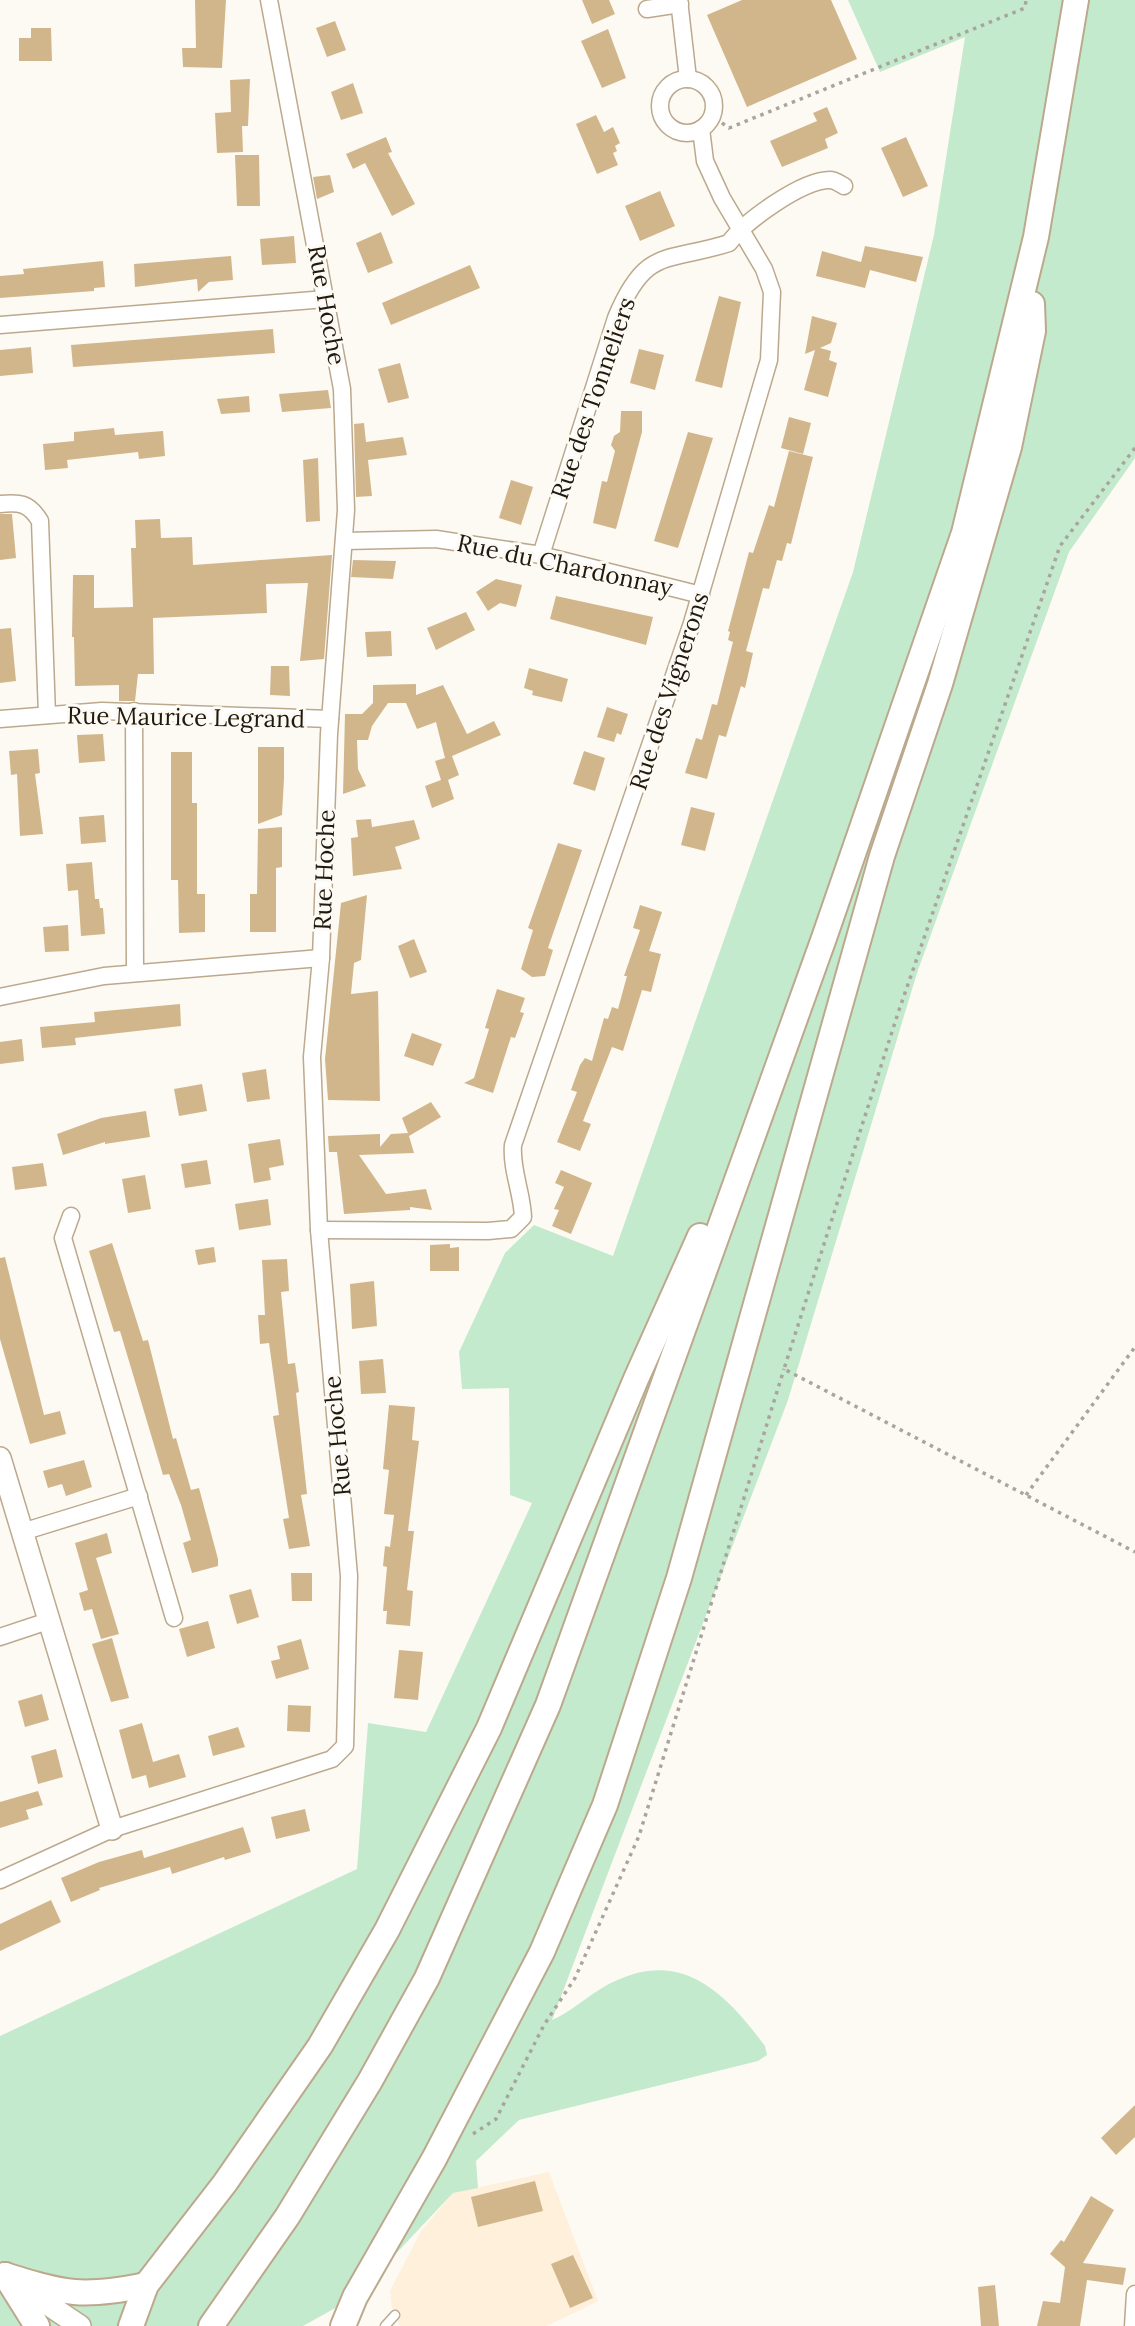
<svg xmlns="http://www.w3.org/2000/svg" width="1135" height="2326" viewBox="0 0 1135 2326" font-family="Lora,serif">
  <style>
    .built { fill: #fef0da }
    .green { fill: #c3eacd }
    .building { fill: #d2b68b }
    .lines { fill: none; stroke-linecap: round; stroke-linejoin: round }
    .lane-casing { stroke: #bca98d; stroke-width: 11 }
    .street-casing { stroke: #bca98d; stroke-width: 19 }
    .secondary-casing { stroke: #bca98d; stroke-width: 24 }
    .primary-casing { stroke: #bca98d; stroke-width: 28 }
    .path { stroke: #a9a59d; stroke-width: 3.5; stroke-dasharray: 3.5 5; stroke-linecap: butt }
    .lane { stroke: #fff; stroke-width: 8 }
    .street { stroke: #fff; stroke-width: 16 }
    .secondary { stroke: #fff; stroke-width: 21 }
    .primary { stroke: #fff; stroke-width: 24 }
    .labels { text-anchor: middle; dominant-baseline: central; stroke-width: 6; stroke-linejoin: round; paint-order: stroke }
    .street-label { font-size: 24px; fill: #20190e; stroke: #fdfaf4 }
  </style>
  <rect width="100%" height="100%" fill="#fdfaf4"/>
  <path class="built" d="M 549,2172 L 598,2301 L 547,2326 L 400,2326 L 392,2308 L 390,2291 L 421,2231 L 453,2193 Z"/>
  <path class="green" d="M 848,0 L 1135,0 L 1135,458 L 1069,552 L 917,973 L 788,1400 L 552,2020 C 569,2013 585,1998 602,1988 C 676,1945 721,1987 765,2046 L 767,2055 L 758,2061 L 519,2120 L 476,2161 L 478,2188 L 453,2193 L 355,2297 L 303,2326 L 0,2326 L 0,2036 L 357,1869 L 368,1723 L 426,1732 L 532,1503 L 510,1495 L 509,1388 L 462,1389 L 459,1352 L 505,1253 L 534,1225 L 613,1256 L 853,572 L 934,235 L 965,37 L 880,72 Z"/>
  <g class="building">
    <path d="M 195,0 L 226,0 L 222,68 L 183,67 L 182,48 L 196,48 Z"/>
    <path d="M 582,0 L 609,0 L 615,14 L 592,24 Z"/>
    <path d="M 742,0 L 831,0 L 857,59 L 747,107 L 707,15 Z"/>
    <path d="M 335,21 L 346,50 L 327,57 L 316,28 Z"/>
    <path d="M 31,28 L 51,28 L 52,61 L 19,61 L 19,38 L 31,38 Z"/>
    <path d="M 608,29 L 626,78 L 602,88 L 581,41 Z"/>
    <path d="M 250,79 L 248,126 L 242,126 L 243,152 L 217,153 L 215,113 L 231,112 L 230,80 Z"/>
    <path d="M 353,83 L 363,113 L 341,120 L 331,92 Z"/>
    <path d="M 827,107 L 838,133 L 825,139 L 828,148 L 782,167 L 770,141 L 817,121 L 813,113 Z"/>
    <path d="M 596,115 L 604,132 L 613,127 L 620,143 L 615,146 L 617,151 L 613,153 L 618,165 L 597,174 L 576,124 Z"/>
    <path d="M 386,137 L 392,152 L 388,153 L 415,204 L 392,216 L 365,163 L 353,169 L 346,154 Z"/>
    <path d="M 906,137 L 928,186 L 903,197 L 881,148 Z"/>
    <path d="M 235,155 L 259,155 L 260,206 L 237,206 Z"/>
    <path d="M 330,175 L 334,192 L 317,199 L 313,177 Z"/>
    <path d="M 660,191 L 675,226 L 640,241 L 625,206 Z"/>
    <path d="M 381,232 L 393,263 L 368,273 L 356,243 Z"/>
    <path d="M 294,236 L 296,263 L 262,265 L 260,239 Z"/>
    <path d="M 865,246 L 923,257 L 916,282 L 870,270 L 865,288 L 816,276 L 822,251 L 861,262 Z"/>
    <path d="M 231,256 L 233,280 L 209,282 L 198,292 L 197,279 L 135,287 L 134,264 Z"/>
    <path d="M 103,261 L 105,287 L 94,288 L 94,291 L 0,298 L 0,276 L 24,274 L 23,269 Z"/>
    <path d="M 470,265 L 480,288 L 391,325 L 382,303 Z"/>
    <path d="M 719,296 L 741,302 L 722,388 L 695,381 Z"/>
    <path d="M 812,316 L 837,323 L 831,343 L 820,348 L 831,351 L 829,360 L 837,363 L 828,397 L 804,390 L 815,350 L 805,354 Z"/>
    <path d="M 273,329 L 275,353 L 73,367 L 71,345 Z"/>
    <path d="M 31,347 L 33,373 L 0,376 L 0,350 Z"/>
    <path d="M 639,349 L 664,355 L 655,390 L 630,383 Z"/>
    <path d="M 400,363 L 409,398 L 388,403 L 378,369 Z"/>
    <path d="M 328,390 L 331,408 L 282,412 L 279,394 Z"/>
    <path d="M 249,396 L 250,412 L 221,414 L 217,399 Z"/>
    <path d="M 621,411 L 642,411 L 642,432 L 616,529 L 593,523 L 602,481 L 607,482 L 615,451 L 611,445 L 614,436 L 620,432 Z"/>
    <path d="M 789,417 L 811,423 L 803,454 L 781,448 Z"/>
    <path d="M 364,423 L 366,442 L 403,437 L 407,455 L 368,460 L 372,496 L 356,497 L 354,424 Z"/>
    <path d="M 114,428 L 115,435 L 163,431 L 165,456 L 139,459 L 138,452 L 67,460 L 68,468 L 45,470 L 43,444 L 74,441 L 74,432 Z"/>
    <path d="M 688,432 L 713,438 L 678,548 L 654,541 Z"/>
    <path d="M 789,451 L 813,457 L 791,544 L 787,543 L 782,561 L 777,560 L 769,589 L 763,588 L 746,651 L 753,653 L 745,688 L 741,686 L 726,737 L 719,735 L 707,779 L 685,773 L 696,738 L 702,740 L 712,704 L 717,705 L 733,642 L 728,640 L 730,632 L 728,631 L 749,552 L 753,553 L 769,505 L 774,507 Z"/>
    <path d="M 318,458 L 320,521 L 306,522 L 303,460 Z"/>
    <path d="M 511,480 L 533,487 L 521,525 L 499,518 Z"/>
    <path d="M 0,514 L 12,514 L 16,558 L 0,560 Z"/>
    <path d="M 160,519 L 161,538 L 192,537 L 193,565 L 332,555 L 324,659 L 300,661 L 308,583 L 266,584 L 267,613 L 153,618 L 154,674 L 138,674 L 135,701 L 119,701 L 119,685 L 75,686 L 74,637 L 72,637 L 73,575 L 94,575 L 94,608 L 133,607 L 131,548 L 136,548 L 135,520 Z"/>
    <path d="M 353,560 L 396,561 L 393,579 L 351,577 Z"/>
    <path d="M 496,579 L 522,585 L 516,607 L 500,603 L 488,611 L 476,592 Z"/>
    <path d="M 556,596 L 653,617 L 646,645 L 550,619 Z"/>
    <path d="M 466,612 L 475,630 L 436,650 L 427,628 Z"/>
    <path d="M 11,628 L 16,681 L 0,683 L 0,629 Z"/>
    <path d="M 391,631 L 392,656 L 367,657 L 365,632 Z"/>
    <path d="M 271,666 L 289,666 L 290,696 L 270,695 Z"/>
    <path d="M 529,668 L 568,679 L 562,702 L 532,695 L 533,691 L 524,688 Z"/>
    <path d="M 416,684 L 416,695 L 443,685 L 467,734 L 494,721 L 501,735 L 452,756 L 459,775 L 448,780 L 454,799 L 432,808 L 425,786 L 441,780 L 435,761 L 445,758 L 436,722 L 417,729 L 406,703 L 388,703 L 372,726 L 368,740 L 357,740 L 358,769 L 366,786 L 343,794 L 345,714 L 362,714 L 373,703 L 373,685 Z"/>
    <path d="M 607,707 L 628,714 L 621,735 L 617,733 L 614,742 L 597,737 Z"/>
    <path d="M 103,734 L 105,761 L 79,763 L 77,735 Z"/>
    <path d="M 258,747 L 284,747 L 284,779 L 282,815 L 258,824 Z"/>
    <path d="M 38,749 L 40,773 L 35,774 L 43,834 L 20,836 L 17,774 L 11,775 L 9,751 Z"/>
    <path d="M 584,751 L 605,758 L 595,791 L 573,784 Z"/>
    <path d="M 171,752 L 192,752 L 192,803 L 197,803 L 197,894 L 205,894 L 205,932 L 179,933 L 178,880 L 171,880 Z"/>
    <path d="M 691,807 L 715,813 L 705,851 L 681,845 Z"/>
    <path d="M 104,815 L 106,842 L 81,844 L 79,817 Z"/>
    <path d="M 371,819 L 372,827 L 414,820 L 420,839 L 395,847 L 402,869 L 353,876 L 351,838 L 358,837 L 356,820 Z"/>
    <path d="M 282,827 L 282,867 L 276,868 L 276,932 L 250,932 L 250,894 L 257,894 L 258,829 Z"/>
    <path d="M 558,843 L 582,850 L 548,948 L 553,950 L 545,976 L 532,977 L 521,969 L 533,930 L 528,928 Z"/>
    <path d="M 92,862 L 95,899 L 99,899 L 100,908 L 103,908 L 105,934 L 81,936 L 78,890 L 68,891 L 66,864 Z"/>
    <path d="M 367,895 L 361,960 L 354,963 L 351,994 L 378,991 L 380,1101 L 328,1100 L 325,1059 L 341,903 Z"/>
    <path d="M 640,905 L 662,912 L 649,951 L 661,954 L 651,992 L 642,990 L 623,1051 L 612,1047 L 583,1121 L 591,1124 L 580,1151 L 557,1142 L 577,1092 L 571,1090 L 580,1065 L 585,1058 L 592,1061 L 604,1018 L 608,1019 L 612,1007 L 618,1009 L 627,976 L 624,976 L 640,930 L 633,928 Z"/>
    <path d="M 68,925 L 69,951 L 45,952 L 43,927 Z"/>
    <path d="M 414,939 L 427,972 L 410,978 L 398,946 Z"/>
    <path d="M 497,989 L 525,998 L 520,1012 L 524,1013 L 515,1038 L 511,1037 L 493,1093 L 464,1083 L 474,1078 L 489,1029 L 485,1028 Z"/>
    <path d="M 180,1004 L 181,1026 L 75,1038 L 76,1045 L 42,1048 L 40,1027 L 95,1022 L 94,1012 Z"/>
    <path d="M 412,1033 L 442,1044 L 433,1066 L 404,1056 Z"/>
    <path d="M 22,1039 L 24,1061 L 0,1064 L 0,1042 Z"/>
    <path d="M 266,1069 L 270,1099 L 247,1102 L 242,1073 Z"/>
    <path d="M 202,1084 L 207,1111 L 179,1116 L 174,1089 Z"/>
    <path d="M 431,1102 L 441,1117 L 409,1136 L 414,1153 L 359,1155 L 386,1194 L 426,1189 L 432,1210 L 410,1207 L 410,1210 L 344,1214 L 337,1152 L 329,1152 L 328,1136 L 380,1134 L 380,1147 L 391,1134 L 408,1133 L 402,1118 Z"/>
    <path d="M 146,1111 L 150,1137 L 105,1144 L 105,1142 L 63,1155 L 57,1134 L 101,1118 Z"/>
    <path d="M 280,1139 L 284,1165 L 269,1168 L 271,1180 L 254,1183 L 248,1144 Z"/>
    <path d="M 207,1160 L 211,1184 L 185,1188 L 181,1164 Z"/>
    <path d="M 43,1163 L 47,1186 L 15,1190 L 12,1167 Z"/>
    <path d="M 561,1170 L 592,1183 L 571,1234 L 552,1226 L 559,1210 L 554,1209 L 564,1187 L 555,1183 Z"/>
    <path d="M 145,1175 L 151,1209 L 128,1213 L 122,1179 Z"/>
    <path d="M 268,1199 L 271,1225 L 239,1230 L 235,1204 Z"/>
    <path d="M 112,1243 L 143,1341 L 148,1340 L 173,1439 L 176,1438 L 191,1490 L 199,1488 L 218,1559 L 218,1566 L 192,1573 L 183,1543 L 191,1540 L 181,1505 L 169,1474 L 163,1475 L 120,1331 L 114,1332 L 89,1251 Z"/>
    <path d="M 450,1244 L 450,1248 L 459,1247 L 459,1271 L 430,1271 L 430,1245 Z"/>
    <path d="M 214,1247 L 216,1262 L 198,1265 L 195,1250 Z"/>
    <path d="M 5,1257 L 44,1415 L 60,1411 L 66,1434 L 30,1444 L 0,1339 L 0,1258 Z"/>
    <path d="M 287,1259 L 289,1291 L 281,1292 L 288,1364 L 295,1363 L 299,1392 L 296,1393 L 307,1494 L 301,1495 L 310,1546 L 289,1549 L 283,1519 L 289,1518 L 273,1416 L 279,1415 L 269,1343 L 260,1344 L 258,1315 L 265,1315 L 262,1260 Z"/>
    <path d="M 374,1281 L 377,1326 L 352,1329 L 350,1284 Z"/>
    <path d="M 383,1359 L 386,1393 L 361,1394 L 359,1361 Z"/>
    <path d="M 389,1405 L 415,1407 L 412,1440 L 419,1441 L 408,1531 L 414,1531 L 407,1590 L 413,1591 L 410,1626 L 386,1624 L 387,1611 L 383,1611 L 387,1567 L 383,1566 L 385,1546 L 390,1547 L 394,1515 L 384,1514 L 389,1470 L 383,1469 Z"/>
    <path d="M 84,1460 L 92,1487 L 66,1496 L 62,1484 L 48,1488 L 43,1471 Z"/>
    <path d="M 107,1533 L 112,1553 L 96,1558 L 119,1634 L 101,1639 L 92,1609 L 84,1611 L 79,1593 L 88,1590 L 75,1543 Z"/>
    <path d="M 291,1573 L 312,1573 L 312,1601 L 292,1601 Z"/>
    <path d="M 251,1589 L 259,1617 L 237,1624 L 229,1595 Z"/>
    <path d="M 208,1621 L 215,1648 L 187,1657 L 179,1629 Z"/>
    <path d="M 112,1638 L 129,1698 L 111,1702 L 92,1644 Z"/>
    <path d="M 301,1639 L 309,1669 L 276,1679 L 271,1661 L 280,1659 L 277,1646 Z"/>
    <path d="M 399,1650 L 423,1652 L 418,1700 L 394,1698 Z"/>
    <path d="M 42,1694 L 49,1720 L 25,1727 L 18,1701 Z"/>
    <path d="M 288,1705 L 311,1706 L 310,1732 L 287,1731 Z"/>
    <path d="M 142,1723 L 153,1762 L 179,1754 L 186,1777 L 149,1788 L 146,1775 L 132,1779 L 119,1730 Z"/>
    <path d="M 238,1727 L 245,1747 L 213,1756 L 208,1736 Z"/>
    <path d="M 56,1749 L 63,1777 L 38,1784 L 31,1756 Z"/>
    <path d="M 38,1791 L 43,1805 L 26,1810 L 29,1819 L 0,1828 L 0,1802 Z"/>
    <path d="M 305,1809 L 310,1831 L 276,1839 L 271,1817 Z"/>
    <path d="M 243,1827 L 251,1852 L 225,1860 L 224,1857 L 172,1874 L 170,1867 L 99,1888 L 100,1890 L 71,1902 L 61,1878 L 99,1862 L 142,1850 L 144,1858 Z"/>
    <path d="M 51,1900 L 61,1922 L 0,1951 L 0,1924 Z"/>
    <path d="M 1135,2105 L 1135,2137 L 1116,2155 L 1101,2138 Z"/>
    <path d="M 535,2181 L 543,2211 L 478,2227 L 471,2197 Z"/>
    <path d="M 1091,2196 L 1114,2210 L 1083,2263 L 1126,2268 L 1123,2285 L 1087,2280 L 1080,2326 L 1037,2326 L 1043,2301 L 1060,2303 L 1065,2267 L 1050,2254 L 1061,2240 L 1064,2242 Z"/>
    <path d="M 573,2255 L 593,2298 L 570,2308 L 551,2264 Z"/>
    <path d="M 995,2285 L 999,2326 L 981,2326 L 978,2287 Z"/>
  </g>
  <g class="lines">
    <g class="lane-casing">
      <path id="lane" d="M 385,2326 L 395,2315"/>
    </g>
    <g class="street-casing">
      <g id="street">
        <path d="M 679,0 L 688,79"/>
        <path d="M 647,9 L 680,4"/>
        <circle cx="687" cy="106" r="27"/>
        <path d="M 0,325 L 326,299"/>
        <path d="M 0,504 C 20,502 29,503 40,521 L 47,715"/>
        <path d="M 344,541 L 436,539 L 541,555 L 701,595"/>
        <path d="M 541,555 L 616,318 C 646,246 666,263 729,243 C 745,221 802,180 830,180 C 835,180 840,184 844,186"/>
        <path d="M 134,711 L 135,972"/>
        <path d="M 0,719 L 102,711 L 330,719"/>
        <path d="M 0,997 L 104,976 L 321,958"/>
        <path d="M 71,1216 L 63,1238 L 174,1618"/>
        <path d="M 319,1230 L 488,1231 L 511,1229 L 523,1217 C 522,1192 511,1170 513,1145 L 692,623 L 769,360 L 772,292 L 764,269 L 722,198 L 705,161 L 701,129"/>
        <path d="M 22,1532 L 139,1496"/>
        <path d="M 0,1637 L 48,1621"/>
        <path d="M 0,1880 L 112,1829 L 332,1759 L 345,1746 L 349,1576 L 319,1230 L 312,1057 L 321,958 L 329,734 L 346,510 L 342,389 L 269,0"/>
        <path d="M 1133,2326 L 1135,2294"/>
      </g>
    </g>
    <g class="secondary-casing">
      <g id="secondary">
        <path d="M 0,1458 L 112,1829"/>
        <path d="M 16,2283 L 80,2326"/>
      </g>
    </g>
    <g class="primary-casing">
      <g id="primary">
        <path d="M 5,2275 C 66,2294 82,2298 146,2285"/>
        <path d="M 5,2275 L 37,2326"/>
        <path d="M 131,2326 L 146,2285 L 225,2183 L 320,2046 L 387,1930 L 489,1728 L 636,1379 L 700,1236"/>
        <path d="M 211,2326 L 287,2217 L 370,2081 L 427,1978 L 548,1705 L 824,938 L 964,533 L 1036,237 L 1076,0"/>
        <path d="M 343,2326 L 355,2297 L 434,2159 L 542,1952 L 605,1805 L 679,1578 L 882,856 L 940,684 L 1009,447 L 1033,331 L 1032,304"/>
      </g>
    </g>
    <g class="path">
      <path d="M 715,118 L 729,128 L 1025,8 L 1026,0"/>
      <path d="M 1135,448 L 1060,546 L 898,1013 L 784,1369 L 1135,1552"/>
      <path d="M 1026,1495 L 1135,1347"/>
      <path d="M 473,2134 L 496,2119 L 544,2025 L 575,1978 L 639,1836 L 784,1369"/>
    </g>
    <use href="#lane" class="lane"/>
    <use href="#street" class="street"/>
    <use href="#secondary" class="secondary"/>
    <use href="#primary" class="primary"/>
  </g>
  <g class="labels">
    <g class="street-label">
      <text transform="translate(327 305) rotate(80)">Rue Hoche</text>
      <text transform="translate(593 398) rotate(-71)">Rue des Tonneliers</text>
      <text transform="translate(565 565) rotate(12)">Rue du Chardonnay</text>
      <text transform="translate(669 691) rotate(-72)">Rue des Vignerons</text>
      <text transform="translate(186 717) rotate(1)">Rue Maurice Legrand</text>
      <text transform="translate(324 870) rotate(-88)">Rue Hoche</text>
      <text transform="translate(337 1436) rotate(-95)">Rue Hoche</text>
    </g>
  </g>
</svg>
